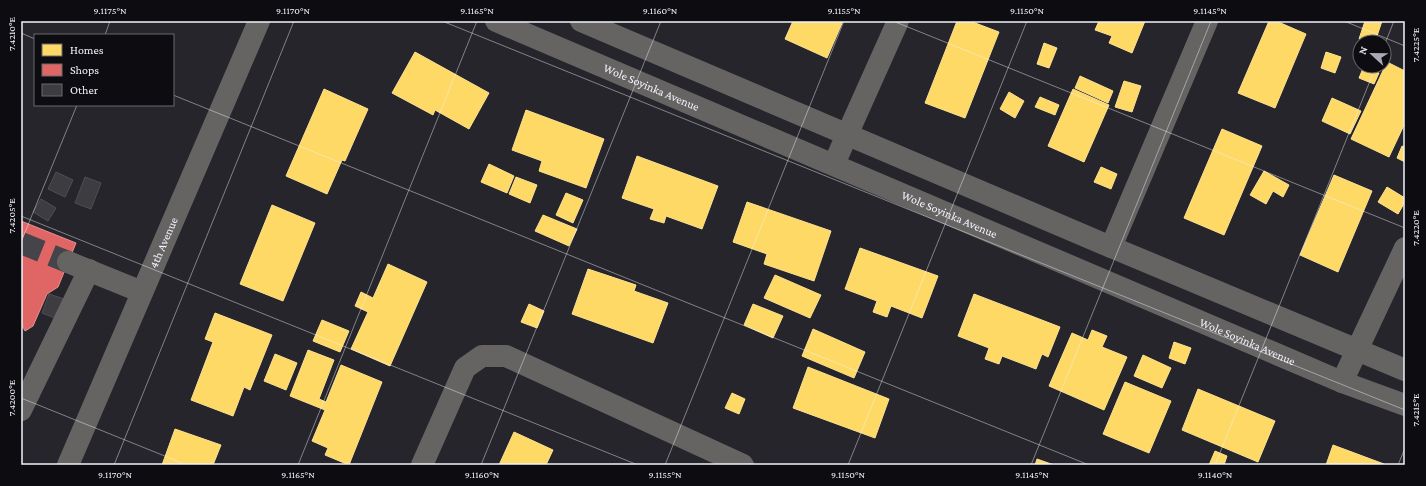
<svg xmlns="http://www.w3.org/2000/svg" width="1426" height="486" viewBox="0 0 1426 486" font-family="'Crimson Pro',serif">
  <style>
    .homes { fill: #ffd966; stroke: #fbe193 }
    .shops { fill: #e06666; stroke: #e59093 }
    .building { fill: #3c3c41; stroke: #4e4e53 }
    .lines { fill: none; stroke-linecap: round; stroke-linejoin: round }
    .minor-tunnel { stroke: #44444a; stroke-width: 22; stroke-dasharray: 22 11; stroke-linecap: butt }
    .minor { stroke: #666463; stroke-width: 22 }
    .ticks { fill: none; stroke: #f2f3fb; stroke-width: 1; stroke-opacity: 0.45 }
    .labels { text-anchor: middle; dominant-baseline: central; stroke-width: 4; stroke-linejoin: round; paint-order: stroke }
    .street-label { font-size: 12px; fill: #f2f3fb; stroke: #0c0c11 }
    .neatline { fill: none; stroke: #f2f3fb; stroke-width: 1.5 }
    .ticks-label { font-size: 10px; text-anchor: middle; fill: #f2f3fb }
  </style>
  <rect width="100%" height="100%" fill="#25252b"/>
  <g class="homes">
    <path d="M 793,21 L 843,21 L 827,58 L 785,39 Z"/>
    <path d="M 957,21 L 970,21 L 999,32 L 965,118 L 925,103 Z"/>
    <path d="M 1099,21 L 1145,21 L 1132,53 L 1109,43 L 1112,36 L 1095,30 Z"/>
    <path d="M 1269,21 L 1276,21 L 1306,34 L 1275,108 L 1238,93 Z"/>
    <path d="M 1365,21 L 1382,21 L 1375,42 L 1366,42 L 1359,39 Z"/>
    <path d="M 1044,43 L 1057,48 L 1049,68 L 1037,64 Z"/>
    <path d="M 415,52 L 489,93 L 469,129 L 435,110 L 433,115 L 392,93 Z"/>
    <path d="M 1326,52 L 1341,57 L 1335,73 L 1321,68 Z"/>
    <path d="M 1387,62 L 1405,71 L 1405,123 L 1389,157 L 1351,139 Z"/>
    <path d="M 1364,66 L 1379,73 L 1374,84 L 1359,78 Z"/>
    <path d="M 1080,76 L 1113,91 L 1108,103 L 1075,88 Z"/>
    <path d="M 1124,81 L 1141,86 L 1132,112 L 1115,107 Z"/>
    <path d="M 324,89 L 368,109 L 345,161 L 342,160 L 327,194 L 286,176 Z"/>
    <path d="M 1073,89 L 1109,105 L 1084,162 L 1048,146 Z"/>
    <path d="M 1009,92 L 1024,101 L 1015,118 L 1000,109 Z"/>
    <path d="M 1040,97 L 1059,105 L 1055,115 L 1035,107 Z"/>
    <path d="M 1332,98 L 1361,111 L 1350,134 L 1322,121 Z"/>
    <path d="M 526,110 L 604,139 L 586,188 L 539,171 L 542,161 L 512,150 Z"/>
    <path d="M 1222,129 L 1262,146 L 1224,235 L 1184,218 Z"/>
    <path d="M 1402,146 L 1405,147 L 1405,162 L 1397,158 Z"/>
    <path d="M 637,156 L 718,186 L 702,229 L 666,216 L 664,223 L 650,219 L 654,209 L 622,198 Z"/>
    <path d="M 489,164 L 514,176 L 507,193 L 481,182 Z"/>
    <path d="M 1101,167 L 1117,174 L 1111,189 L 1094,182 Z"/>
    <path d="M 1264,171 L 1289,185 L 1283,197 L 1273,191 L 1266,204 L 1250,195 Z"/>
    <path d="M 1334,175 L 1372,191 L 1338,272 L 1300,255 Z"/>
    <path d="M 516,177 L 537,185 L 530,203 L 509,194 Z"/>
    <path d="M 1387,187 L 1405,198 L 1405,202 L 1398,214 L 1378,202 Z"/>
    <path d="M 566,193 L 583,200 L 573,223 L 556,215 Z"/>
    <path d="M 747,202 L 831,231 L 814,281 L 764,264 L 767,254 L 733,242 Z"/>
    <path d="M 272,205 L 315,223 L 283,301 L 240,284 Z"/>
    <path d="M 543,215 L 577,229 L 569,246 L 535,231 Z"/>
    <path d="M 860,248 L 938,276 L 922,318 L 891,306 L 887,317 L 873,312 L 877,301 L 845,289 Z"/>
    <path d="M 388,264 L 427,282 L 390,366 L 351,349 L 368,312 L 355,306 L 361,292 L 373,298 Z"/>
    <path d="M 588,269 L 636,285 L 634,291 L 668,303 L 653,343 L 572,314 Z"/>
    <path d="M 775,275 L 821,295 L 810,318 L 764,298 Z"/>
    <path d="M 974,294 L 1060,327 L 1048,357 L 1042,354 L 1036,369 L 1002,356 L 999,364 L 985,359 L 989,348 L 958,336 Z"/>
    <path d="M 529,304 L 544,311 L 537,328 L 521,322 Z"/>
    <path d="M 753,304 L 783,316 L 773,338 L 744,325 Z"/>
    <path d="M 215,313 L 272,335 L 250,390 L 244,387 L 233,416 L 191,400 L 213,342 L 205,339 Z"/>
    <path d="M 322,320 L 349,331 L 340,352 L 313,341 Z"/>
    <path d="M 813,329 L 865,352 L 854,378 L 802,356 Z"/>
    <path d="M 1092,330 L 1107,336 L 1102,347 L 1127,357 L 1104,410 L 1049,386 L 1072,333 L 1088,340 Z"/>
    <path d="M 1174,342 L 1191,348 L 1185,364 L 1169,358 Z"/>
    <path d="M 308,350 L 334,360 L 319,399 L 326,402 L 341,365 L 382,382 L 349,465 L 325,455 L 328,448 L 312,441 L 325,410 L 290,396 Z"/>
    <path d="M 275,354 L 297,363 L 286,390 L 264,381 Z"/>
    <path d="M 1143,355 L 1171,368 L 1162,388 L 1134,376 Z"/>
    <path d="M 808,367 L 889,399 L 875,438 L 793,408 Z"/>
    <path d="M 1125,382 L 1171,401 L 1149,453 L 1103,434 Z"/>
    <path d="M 1198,389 L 1275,421 L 1258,462 L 1182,430 Z"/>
    <path d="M 732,393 L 745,399 L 739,414 L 725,408 Z"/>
    <path d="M 175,429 L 221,445 L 213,465 L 162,465 Z"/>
    <path d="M 514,432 L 553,450 L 546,465 L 499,465 Z"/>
    <path d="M 1333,445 L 1384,464 L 1383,465 L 1326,465 Z"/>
    <path d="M 1215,451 L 1227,456 L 1224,465 L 1209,465 Z"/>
    <path d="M 1037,459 L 1054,465 L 1035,465 Z"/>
  </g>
  <path class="shops" d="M 21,221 L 76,243 L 58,287 L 47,294 L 33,326 L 25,331 L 21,323 Z"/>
  <g class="building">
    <path d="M 56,172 L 73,180 L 65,197 L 48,189 Z"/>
    <path d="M 85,177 L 101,183 L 91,209 L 75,203 Z"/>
    <path d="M 41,199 L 56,208 L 48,221 L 33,212 Z"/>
    <path d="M 49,294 L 67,300 L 60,320 L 42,313 Z"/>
  </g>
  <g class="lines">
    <path class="minor-tunnel" d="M 21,243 L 68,262"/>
    <g class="minor">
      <path id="s1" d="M 496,21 L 1342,382 L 1405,405"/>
      <path d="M 581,21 L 1111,247 L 1405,370"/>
      <path d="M 834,164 L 898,21"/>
      <path d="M 1111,247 L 1207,21"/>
      <path d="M 68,262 L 142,292"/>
      <path d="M 1342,382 L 1405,248"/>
      <path d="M 21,410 L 89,270"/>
      <path id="s2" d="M 68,465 L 259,21"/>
      <path d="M 422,465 L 465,368 L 482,356 L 506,356 L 743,465"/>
    </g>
  </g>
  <path class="ticks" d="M 442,21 L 1405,410M 893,21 L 1405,228M 1344,21 L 1405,46M 21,33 L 35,39M 105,35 L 110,21M 1384,46 L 1394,21M 173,95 L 1089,465M 21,216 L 638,465M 21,242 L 77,105M 21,398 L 187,465M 114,465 L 294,21M 298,465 L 477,21M 481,465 L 661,21M 665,465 L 844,21M 848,465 L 1027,21M 1031,465 L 1211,21M 1215,465 L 1376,66M 1398,465 L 1405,448"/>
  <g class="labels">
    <g class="street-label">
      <text stroke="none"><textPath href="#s1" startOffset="169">Wole Soyinka Avenue</textPath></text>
      <text stroke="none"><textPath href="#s1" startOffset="493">Wole Soyinka Avenue</textPath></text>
      <text stroke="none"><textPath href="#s2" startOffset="242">4th Avenue</textPath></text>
      <text stroke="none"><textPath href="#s1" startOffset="817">Wole Soyinka Avenue</textPath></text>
    </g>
  </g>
  <rect width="1426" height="486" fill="none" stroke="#0c0c11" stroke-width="44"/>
  <rect x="34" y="34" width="140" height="72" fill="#0c0c11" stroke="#68686f"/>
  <rect x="42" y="44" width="20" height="12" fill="#ffd966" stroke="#68686f"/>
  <text x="70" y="54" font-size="12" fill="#f2f3fb">Homes</text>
  <rect x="42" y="64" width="20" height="12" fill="#e06666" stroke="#68686f"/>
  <text x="70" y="74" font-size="12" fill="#f2f3fb">Shops</text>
  <rect x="42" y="84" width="20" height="12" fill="#3c3c41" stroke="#68686f"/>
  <text x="70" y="94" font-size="12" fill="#f2f3fb">Other</text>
  <g transform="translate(1372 54) rotate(292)"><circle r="19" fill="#0c0c11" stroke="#68686f"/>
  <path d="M0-3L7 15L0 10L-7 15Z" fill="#aaabb2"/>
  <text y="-6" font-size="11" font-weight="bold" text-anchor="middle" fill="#f2f3fb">N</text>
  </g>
  <rect x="22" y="22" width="1382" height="442" class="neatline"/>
  <g class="ticks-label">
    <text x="110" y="14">9.1175°N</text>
    <text x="293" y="14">9.1170°N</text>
    <text x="477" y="14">9.1165°N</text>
    <text x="660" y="14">9.1160°N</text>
    <text x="844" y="14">9.1155°N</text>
    <text x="1027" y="14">9.1150°N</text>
    <text x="1210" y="14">9.1145°N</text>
    <text transform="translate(11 34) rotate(-90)" y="4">7.4210°E</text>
    <text transform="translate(1415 45) rotate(-90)" y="4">7.4225°E</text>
    <text transform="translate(11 216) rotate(-90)" y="4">7.4205°E</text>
    <text transform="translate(1415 228) rotate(-90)" y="4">7.4220°E</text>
    <text transform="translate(11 398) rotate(-90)" y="4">7.4200°E</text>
    <text transform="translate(1415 410) rotate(-90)" y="4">7.4215°E</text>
    <text x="115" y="478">9.1170°N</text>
    <text x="298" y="478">9.1165°N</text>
    <text x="482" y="478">9.1160°N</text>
    <text x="665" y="478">9.1155°N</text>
    <text x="848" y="478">9.1150°N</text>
    <text x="1032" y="478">9.1145°N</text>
    <text x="1215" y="478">9.1140°N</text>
  </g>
</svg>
